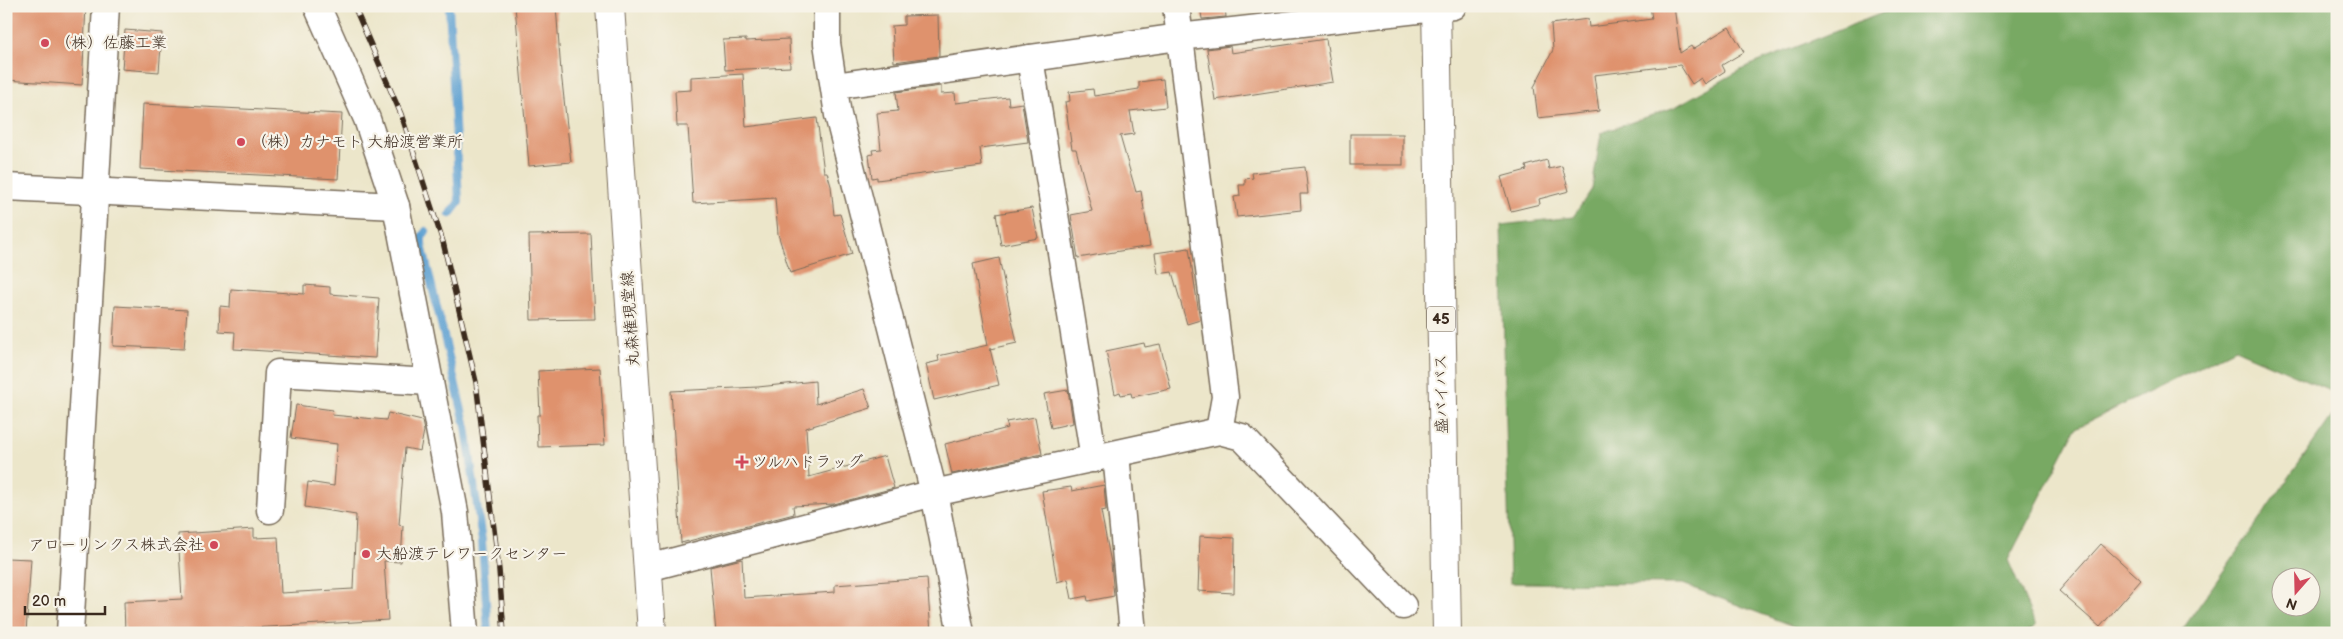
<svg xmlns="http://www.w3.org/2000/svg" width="2343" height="639" viewBox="0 0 2343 639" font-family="'Balsamiq Sans','Klee One',sans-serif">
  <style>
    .forest { fill: #78a963; stroke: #5a6a40; fill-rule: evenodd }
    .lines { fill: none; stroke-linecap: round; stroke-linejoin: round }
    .stream { stroke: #5fa1d2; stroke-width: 8 }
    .building { fill: #df926d }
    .street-casing { stroke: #796c5a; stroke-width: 29 }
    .secondary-casing { stroke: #796c5a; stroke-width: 30 }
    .highway-casing { stroke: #796c5a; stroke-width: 30 }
    .street { stroke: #fff; stroke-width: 26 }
    .secondary { stroke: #fff; stroke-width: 28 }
    .highway { stroke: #fff; stroke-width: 28 }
    .rail-casing { stroke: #3b2a1e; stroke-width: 5.5 }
    .rail { stroke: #f7f3e8; stroke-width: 4; stroke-dasharray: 11; stroke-linecap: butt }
    .poi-dot { fill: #d1495b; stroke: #f7f3e8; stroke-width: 2 }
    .labels { text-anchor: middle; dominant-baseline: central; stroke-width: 4.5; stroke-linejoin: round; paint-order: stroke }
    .shield { fill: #f7f3e8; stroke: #73665b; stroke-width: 1 }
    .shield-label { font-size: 15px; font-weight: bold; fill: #3b2a1e }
    .poi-label { font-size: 16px; fill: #3b2a1e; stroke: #f7f3e8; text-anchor: start }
    .street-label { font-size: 16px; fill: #3b2a1e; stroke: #f7f3e8 }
  </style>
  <rect width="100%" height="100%" fill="#f7f3e8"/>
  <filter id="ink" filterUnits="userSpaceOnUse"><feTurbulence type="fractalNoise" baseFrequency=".02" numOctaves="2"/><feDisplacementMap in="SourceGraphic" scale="10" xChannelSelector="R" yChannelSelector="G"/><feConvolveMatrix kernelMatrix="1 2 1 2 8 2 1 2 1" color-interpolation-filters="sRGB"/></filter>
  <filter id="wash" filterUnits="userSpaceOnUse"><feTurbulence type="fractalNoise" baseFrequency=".0096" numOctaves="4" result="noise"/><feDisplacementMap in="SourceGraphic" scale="20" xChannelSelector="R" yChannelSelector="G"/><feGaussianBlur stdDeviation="1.12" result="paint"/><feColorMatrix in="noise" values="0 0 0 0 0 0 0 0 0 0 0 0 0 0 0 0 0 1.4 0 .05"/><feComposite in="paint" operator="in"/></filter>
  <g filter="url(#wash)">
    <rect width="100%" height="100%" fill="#ece6ca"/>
    <g class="forest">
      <path d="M 1900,6 L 2337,6 L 2337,393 L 2235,349 L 2076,428 L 2008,560 L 2036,626 L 2025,633 L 1811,633 L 1683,584 L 1510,583 L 1501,225 L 1573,217 L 1592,189 L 1601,133 L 1675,107 L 1748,66 Z"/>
      <path d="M 2337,409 L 2337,633 L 2180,633 ZM 2280,576 L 2310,576 L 2310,606 L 2280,606 Z"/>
    </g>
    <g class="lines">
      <g class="stream">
        <path d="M 449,6 L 459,202 L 450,214"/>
        <path d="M 426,231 L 422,237 L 422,245 L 466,427 L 482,541 L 488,633"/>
      </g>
    </g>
    <g id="blocks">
      <g class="building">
        <path d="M 6,6 L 86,6 L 82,85 L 6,80 Z"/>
        <path d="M 515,6 L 556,6 L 561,72 L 571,162 L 529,166 Z"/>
        <path d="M 1200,6 L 1225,6 L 1226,17 L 1202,19 Z"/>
        <path d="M 1650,6 L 1674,6 L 1680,53 L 1691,46 L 1693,49 L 1729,27 L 1744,52 L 1722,65 L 1725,71 L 1705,84 L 1701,78 L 1692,84 L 1680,65 L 1594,75 L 1599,111 L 1538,118 L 1534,87 L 1553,50 L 1551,24 L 1588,19 L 1589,27 L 1652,19 Z"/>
        <path d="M 938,15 L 939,56 L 894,62 L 892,26 L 904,25 L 904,16 Z"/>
        <path d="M 125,30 L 162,33 L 159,72 L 122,69 Z"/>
        <path d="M 746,39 L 746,41 L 789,39 L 790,67 L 725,70 L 723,40 Z"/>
        <path d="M 1326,39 L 1333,82 L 1215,100 L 1207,49 L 1230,46 L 1231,53 Z"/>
        <path d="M 743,74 L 746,127 L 817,118 L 824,172 L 827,172 L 831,186 L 834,215 L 840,214 L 852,254 L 790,273 L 778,234 L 775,198 L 693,203 L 688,126 L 677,126 L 675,91 L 691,90 L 691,77 Z"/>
        <path d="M 1163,79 L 1166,107 L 1130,111 L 1134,134 L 1120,136 L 1136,192 L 1141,191 L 1150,246 L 1078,258 L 1071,215 L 1092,211 L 1076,149 L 1072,149 L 1065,102 L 1070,101 L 1069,92 L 1093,89 L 1094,96 L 1139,89 L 1139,82 Z"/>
        <path d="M 941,86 L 941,94 L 955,93 L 956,103 L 1008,97 L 1009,105 L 1022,103 L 1028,142 L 980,148 L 982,166 L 877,180 L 877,177 L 872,178 L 869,155 L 873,154 L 872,150 L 881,149 L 877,113 L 898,111 L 896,92 Z"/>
        <path d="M 143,104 L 342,114 L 338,179 L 140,169 Z"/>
        <rect x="1350" y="134" width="53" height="31"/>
        <path d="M 1547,160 L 1549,169 L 1562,166 L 1569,191 L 1539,199 L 1540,204 L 1511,211 L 1501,177 L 1527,170 L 1526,166 Z"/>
        <path d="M 1305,167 L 1308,194 L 1300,194 L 1301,210 L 1237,217 L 1234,197 L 1240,196 L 1239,185 L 1245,185 L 1245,179 L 1253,178 L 1252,173 Z"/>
        <path d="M 1032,208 L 1038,238 L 1001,245 L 996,214 Z"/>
        <path d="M 591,234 L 595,319 L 531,320 L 529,235 Z"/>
        <path d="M 1189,248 L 1200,320 L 1187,324 L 1172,272 L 1158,274 L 1155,253 Z"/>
        <path d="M 999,258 L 1017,343 L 990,349 L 999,385 L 934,400 L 926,364 L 939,361 L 938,356 L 988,345 L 973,264 Z"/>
        <path d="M 304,285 L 330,287 L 330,294 L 379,298 L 375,358 L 234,349 L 235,332 L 219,331 L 220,306 L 230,307 L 231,289 L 304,294 Z"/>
        <path d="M 115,306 L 187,310 L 184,349 L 113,346 Z"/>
        <path d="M 1144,343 L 1145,347 L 1160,344 L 1171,389 L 1132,397 L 1131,393 L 1121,395 L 1120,392 L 1115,394 L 1106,351 Z"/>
        <path d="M 600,368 L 605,445 L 538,447 L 537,415 L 540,415 L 538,371 Z"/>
        <path d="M 815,381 L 816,404 L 864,389 L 871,408 L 806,428 L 809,477 L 885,456 L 894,488 L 834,504 L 793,506 L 794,514 L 681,543 L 671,391 L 758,387 Z"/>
        <path d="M 1068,390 L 1073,423 L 1051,428 L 1044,394 Z"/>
        <path d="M 296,405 L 333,410 L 332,415 L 386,420 L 388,413 L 422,421 L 424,431 L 420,451 L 405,448 L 399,525 L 403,526 L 401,562 L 384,561 L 388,620 L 167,633 L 125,633 L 124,602 L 182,599 L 178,534 L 254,529 L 254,538 L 278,537 L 281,593 L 353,589 L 356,515 L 305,507 L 308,482 L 334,486 L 337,444 L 291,438 Z"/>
        <path d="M 1035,417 L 1042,454 L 952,474 L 945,444 L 1008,428 L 1006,422 Z"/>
        <path d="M 1104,485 L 1106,510 L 1101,511 L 1111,563 L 1114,596 L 1088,601 L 1087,596 L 1072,599 L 1068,579 L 1057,582 L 1042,491 L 1071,487 L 1072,491 Z"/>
        <path d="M 1200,536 L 1235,538 L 1234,593 L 1198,591 Z"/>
        <path d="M 2101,544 L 2141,580 L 2100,627 L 2059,591 Z"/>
        <path d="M 6,558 L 31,559 L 26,633 L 6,633 Z"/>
        <path d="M 742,559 L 744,598 L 835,592 L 835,585 L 927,578 L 931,633 L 716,633 L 710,567 Z"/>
      </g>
    </g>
  </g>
  <g filter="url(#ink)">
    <use href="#blocks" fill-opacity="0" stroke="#796c5a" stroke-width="1"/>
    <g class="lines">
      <g class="street-casing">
        <g id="street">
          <path d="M 317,6 L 367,119 L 396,206 L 455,512 L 465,633"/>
          <path d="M 827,6 L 827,43 L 838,115 L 934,493 L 961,633"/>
          <path d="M 1176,6 L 1225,397 L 1219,431"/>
          <path d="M 1030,58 L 1094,459"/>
          <path d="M 834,86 L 1179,37 L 1453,6"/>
          <path d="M 6,187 L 396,206"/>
          <path d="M 1116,454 L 1133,633"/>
          <path d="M 270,510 L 278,373 L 430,382"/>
          <path d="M 648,568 L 934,493 L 1219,431 L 1242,437 L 1403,606"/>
          <path d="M 70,633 L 106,6"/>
        </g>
      </g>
      <g class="secondary-casing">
        <path id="secondary" d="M 610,6 L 652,633"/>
      </g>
      <g class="highway-casing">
        <path id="highway" d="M 1436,6 L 1447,633"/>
      </g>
      <use href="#street" class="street"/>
      <use href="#secondary" class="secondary"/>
      <use href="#highway" class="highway"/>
      <g class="rail-casing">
        <path id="rail" d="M 354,6 L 401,114 L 443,242 L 476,382 L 499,570 L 504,633"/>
      </g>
      <use href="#rail" class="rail"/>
    </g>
  </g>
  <g class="poi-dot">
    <circle cx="45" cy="43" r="5"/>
    <circle cx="241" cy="142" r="5"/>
    <path d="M739.5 454.5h5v5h5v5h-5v5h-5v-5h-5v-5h5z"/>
    <circle cx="214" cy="545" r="5"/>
    <circle cx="366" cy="554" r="5"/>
  </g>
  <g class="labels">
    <rect class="shield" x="1427" y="306.5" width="28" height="25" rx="4"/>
    <g class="shield-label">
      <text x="1441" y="319">45</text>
    </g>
    <g class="poi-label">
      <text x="55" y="43">（株）佐藤工業</text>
      <text x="251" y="142">（株）カナモト 大船渡営業所</text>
      <text x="752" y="462">ツルハドラッグ</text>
      <text x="204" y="545" text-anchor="end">アローリンクス株式会社</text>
      <text x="376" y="554">大船渡テレワークセンター</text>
    </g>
    <g class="street-label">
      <text transform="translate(631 319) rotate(-94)">丸森権現堂線</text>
      <text transform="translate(1442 394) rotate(-91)">盛バイパス</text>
    </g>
  </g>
  <rect width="2343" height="639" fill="none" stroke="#f7f3e8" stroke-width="25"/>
  <g transform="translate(2296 592) rotate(200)"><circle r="24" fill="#f7f3e8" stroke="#aca397"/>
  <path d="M0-4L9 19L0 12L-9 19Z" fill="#d1495b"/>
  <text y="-8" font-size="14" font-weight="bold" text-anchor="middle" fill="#3b2a1e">N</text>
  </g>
  <path d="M25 606v8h80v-8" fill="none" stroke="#3b2a1e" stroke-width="2.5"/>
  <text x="32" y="606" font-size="15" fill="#3b2a1e" stroke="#f7f3e8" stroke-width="4" paint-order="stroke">20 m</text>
</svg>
